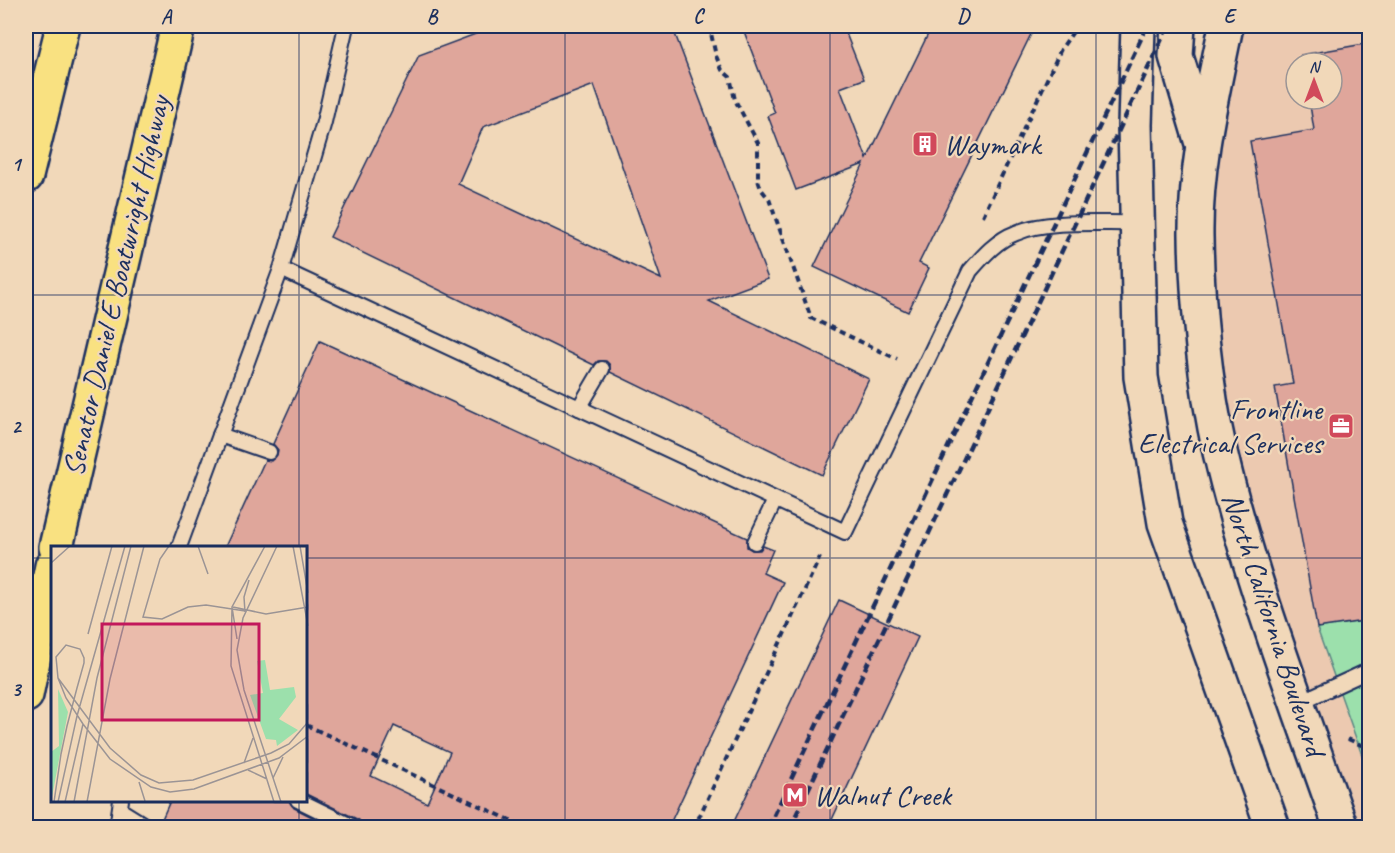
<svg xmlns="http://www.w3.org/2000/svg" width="1395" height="853" viewBox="0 0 1395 853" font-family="Caveat,sans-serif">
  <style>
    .built { fill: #ecc9b0; fill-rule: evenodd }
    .green { fill: #9ce0ac; stroke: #5c8885; stroke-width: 1.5 }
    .building { fill: #dfa69b; stroke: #1b2f5e; stroke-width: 1.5; fill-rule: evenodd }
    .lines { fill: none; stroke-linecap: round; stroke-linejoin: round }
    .lane-casing { stroke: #1b2f5e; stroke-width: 18 }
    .secondary-casing { stroke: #1b2f5e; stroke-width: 38 }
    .highway-casing { stroke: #1b2f5e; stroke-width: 38 }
    .path { stroke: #1b2f5e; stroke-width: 4; stroke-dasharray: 6 4.5; stroke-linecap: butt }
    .lane { stroke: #f1d8b9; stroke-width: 14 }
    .secondary { stroke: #f1d8b9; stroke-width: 33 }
    .highway { stroke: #f9e181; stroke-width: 33 }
    .rail { stroke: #1b2f5e; stroke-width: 4.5; stroke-dasharray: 9 4.5; stroke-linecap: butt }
    .grid { fill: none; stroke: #1b2f5e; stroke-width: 1.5; stroke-opacity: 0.55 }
    .labels { text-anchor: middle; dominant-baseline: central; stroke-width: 4.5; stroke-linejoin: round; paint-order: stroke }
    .poi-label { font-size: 30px; fill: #1b2f5e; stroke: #f1d8b9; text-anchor: start }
    .street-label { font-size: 30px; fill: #1b2f5e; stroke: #f1d8b9 }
    .inset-road { fill: none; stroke: #9b9495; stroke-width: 1.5 }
    .view { fill: #c2185b; fill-opacity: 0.15; stroke: #c2185b; stroke-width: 3 }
    .inset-edge { fill: none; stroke: #1b2f5e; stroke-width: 3 }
    .neatline { fill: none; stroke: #1b2f5e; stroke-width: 2 }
    .grid-label { font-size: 20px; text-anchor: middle; font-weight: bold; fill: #1b2f5e }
  </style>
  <rect width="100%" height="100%" fill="#f1d8b9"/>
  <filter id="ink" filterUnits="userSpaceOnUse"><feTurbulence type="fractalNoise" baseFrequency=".0167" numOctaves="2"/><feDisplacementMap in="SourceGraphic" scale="12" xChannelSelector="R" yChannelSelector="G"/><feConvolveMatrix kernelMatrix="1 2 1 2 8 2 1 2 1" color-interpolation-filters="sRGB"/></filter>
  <g filter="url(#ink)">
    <path class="built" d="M 1226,26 L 1369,26 L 1369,827 L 1341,827 L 1225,468 L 1202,145 ZM 1296,63 L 1332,63 L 1332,99 L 1296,99 Z"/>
    <path class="green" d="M 1369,620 L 1369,775 L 1317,628 Z"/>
    <g class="building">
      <path d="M 497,26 L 672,26 L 768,279 L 709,301 L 869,379 L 822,475 L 610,372 L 610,365 L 606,361 L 598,361 L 594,365 L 330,237 L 419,55 ZM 594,85 L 661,279 L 458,184 L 483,127 Z"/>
      <path d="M 742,26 L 843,26 L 864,79 L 840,88 L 867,159 L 932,26 L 1035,26 L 919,263 L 929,268 L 908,312 L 814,267 L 864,164 L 796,190 L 768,116 L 775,113 Z"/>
      <path d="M 1370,43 L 1370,620 L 1317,628 L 1275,387 L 1293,384 L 1250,141 L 1314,130 L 1309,99 L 1332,99 L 1332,63 L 1302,63 L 1301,55 Z"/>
      <path d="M 320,341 L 747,538 L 747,547 L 752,550 L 760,550 L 763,546 L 773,550 L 763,573 L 783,582 L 668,828 L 364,828 L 359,820 L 306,794 L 306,547 L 225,547 L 265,460 L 271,461 L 277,455 L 278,450 L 273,444 ZM 394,726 L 450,752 L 427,803 L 371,776 Z"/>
      <path d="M 839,600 L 918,637 L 828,828 L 731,828 Z"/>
      <path d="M 170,801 L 289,801 L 294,808 L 334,828 L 158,828 Z"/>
    </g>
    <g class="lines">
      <g class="lane-casing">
        <g id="lane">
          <path d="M 281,269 L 845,532 L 970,271 C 983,256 997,240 1016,233 C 1048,219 1102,224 1137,223"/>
          <path d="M 579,408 L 602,369"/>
          <path d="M 220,435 L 269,452"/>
          <path d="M 755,542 L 775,500"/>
          <path d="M 179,547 L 281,269 L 324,122 L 346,26"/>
          <path d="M 1298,703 L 1370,670"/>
          <path d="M 298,800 L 355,828"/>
          <path d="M 120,810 L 149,828"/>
          <path d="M 117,828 L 121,800"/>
        </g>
      </g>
      <g class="secondary-casing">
        <g id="secondary">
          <path d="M 1138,26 L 1135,125 L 1141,377 L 1165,523 L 1273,828"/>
          <path d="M 1178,26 L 1176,56 L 1201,140"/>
          <path d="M 1226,26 C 1212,95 1195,165 1196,236 C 1197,304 1205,386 1220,452 C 1250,580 1298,704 1341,828"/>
        </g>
      </g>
      <g class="highway-casing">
        <g id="highway">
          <path d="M 26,176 L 63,26"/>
          <path d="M 56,547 L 178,26"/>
          <path d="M 26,695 L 52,566"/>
        </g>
      </g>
      <g class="path">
        <path d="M 707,26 L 710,29 L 716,56 L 722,70 L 730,77 L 735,100 L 758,143 L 758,180 L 761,189 L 769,199 L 811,318 L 897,359"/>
        <path d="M 983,216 L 1061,49 L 1077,26"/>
        <path d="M 306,725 L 527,828"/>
        <path d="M 1348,739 L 1370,749"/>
        <path d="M 694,828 L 820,557"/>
      </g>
      <use href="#lane" class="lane"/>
      <use href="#secondary" class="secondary"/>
      <use href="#highway" class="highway"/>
      <g class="rail">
        <path d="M 768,828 L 1147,26"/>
        <path d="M 790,828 L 1168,26"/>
      </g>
    </g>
  </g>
  <path class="grid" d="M 299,26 L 299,547M 565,26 L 565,828M 830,26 L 830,828M 1096,26 L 1096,828M 26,295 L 1370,295M 26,558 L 52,558M 306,558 L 1370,558M 299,800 L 299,828"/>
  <defs>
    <g id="building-square" transform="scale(1.35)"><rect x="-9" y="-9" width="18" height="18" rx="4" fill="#d1495b" stroke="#f1d8b9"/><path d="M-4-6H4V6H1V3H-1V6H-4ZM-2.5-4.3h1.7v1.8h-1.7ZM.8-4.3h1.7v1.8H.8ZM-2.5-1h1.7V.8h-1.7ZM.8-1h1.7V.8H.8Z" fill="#fff"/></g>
    <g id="office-square" transform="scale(1.35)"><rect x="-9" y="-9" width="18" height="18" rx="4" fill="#d1495b" stroke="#f1d8b9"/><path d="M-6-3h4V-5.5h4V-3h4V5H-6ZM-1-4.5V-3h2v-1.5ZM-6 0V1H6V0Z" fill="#fff"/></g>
    <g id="metro-square" transform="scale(1.35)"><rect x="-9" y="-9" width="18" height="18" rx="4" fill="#d1495b" stroke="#f1d8b9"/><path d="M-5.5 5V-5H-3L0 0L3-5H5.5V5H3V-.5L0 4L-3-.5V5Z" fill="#fff"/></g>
  </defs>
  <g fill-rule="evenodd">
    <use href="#building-square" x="925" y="144"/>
    <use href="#office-square" x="1341" y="426"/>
    <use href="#metro-square" x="795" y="795"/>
  </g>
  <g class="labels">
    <g class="poi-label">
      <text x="944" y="144">Waymark</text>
      <text x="1322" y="409" text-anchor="end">Frontline<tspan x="1322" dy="34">Electrical Services</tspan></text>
      <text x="814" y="795">Walnut Creek</text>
    </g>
    <g class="street-label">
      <text transform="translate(116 286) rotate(-77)">Senator Daniel E Boatwright Highway</text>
      <text transform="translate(1274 624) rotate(72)">North California Boulevard</text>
    </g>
  </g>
  <g transform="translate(51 546)">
    <rect width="256" height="256" fill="#f1d8b9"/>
    <path d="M 214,114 L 219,144 L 243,141 L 245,151 L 228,173 L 247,184 L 226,200 L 225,194 L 215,193 L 199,149 L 212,147 L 206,115 ZM 7,143 L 17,166 L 0,256 L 0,206 L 8,200 Z" fill="#9ce0ac"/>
    <path class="inset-road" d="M 118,0 L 109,13 L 92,71 L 111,73 L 137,61 L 155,59 L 194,65M 147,0 L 157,28M 214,0 L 181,61 L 180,120 L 223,256M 226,0 L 192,72 L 186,104 L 193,144 L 230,256M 242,0 L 257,80M 249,0 L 257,47M 0,17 L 19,0M 181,61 L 186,93M 182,61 L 215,68 L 257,61M 194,66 L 193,51 L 198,34M 37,88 L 61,0M 7,132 L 59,202 L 90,229 L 108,237 L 142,234 L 220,207 L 238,198 L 257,176M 193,217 L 202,192M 197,224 L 216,233M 222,232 L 232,211M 88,236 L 94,255M 3,256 L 10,208 L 16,180 L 26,142 L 33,117 L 33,112 L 29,103 L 15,99 L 5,111 L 7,132 L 15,152 L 32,178 L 59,213 L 100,241 L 119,246 L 143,243 L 228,212 L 257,190M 7,256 L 26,170 L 74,0M 14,256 L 32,178M 23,256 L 46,132 L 80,0M 36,256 L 59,133 L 93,0"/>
    <path class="view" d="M 51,78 L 208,78 L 208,174 L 51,174 Z"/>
    <rect width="256" height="256" class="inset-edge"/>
  </g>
  <rect width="1395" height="853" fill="none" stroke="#f1d8b9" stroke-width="66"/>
  <g transform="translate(1314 81)"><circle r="28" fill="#f1d8b9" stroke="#9b9495" stroke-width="1.5"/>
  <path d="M0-4.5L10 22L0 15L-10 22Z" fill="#d1495b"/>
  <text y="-9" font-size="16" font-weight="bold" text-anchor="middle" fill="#1b2f5e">N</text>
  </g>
  <rect x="33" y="33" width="1329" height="787" class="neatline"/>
  <g class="grid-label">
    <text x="166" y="23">A</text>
    <text x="432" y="23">B</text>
    <text x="698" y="23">C</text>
    <text x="963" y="23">D</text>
    <text x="1229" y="23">E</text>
    <text x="16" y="171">1</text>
    <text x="16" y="433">2</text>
    <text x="16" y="696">3</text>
  </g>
</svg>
